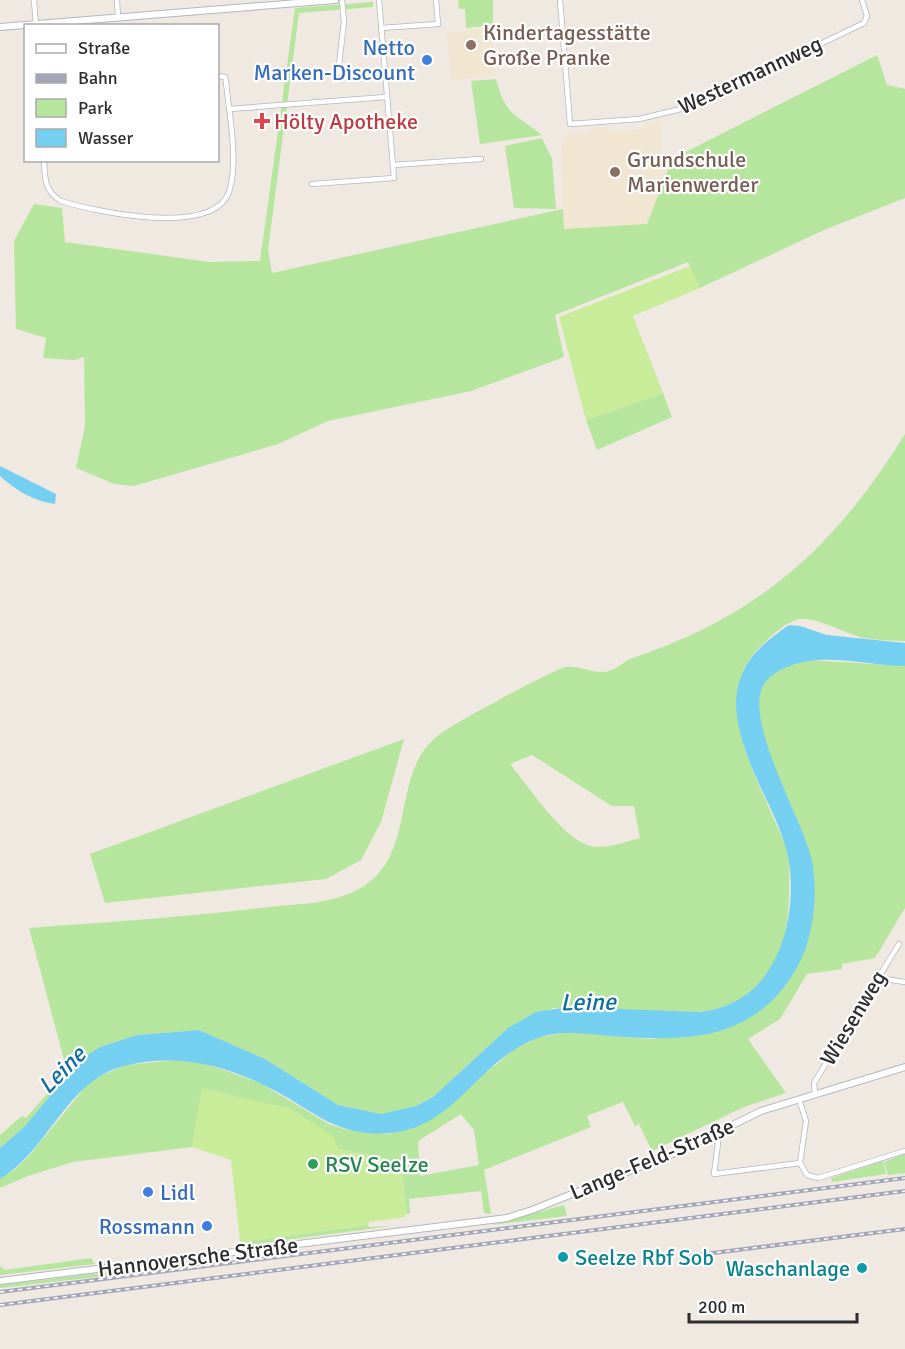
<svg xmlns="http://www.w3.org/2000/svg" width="905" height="1349" viewBox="0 0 905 1349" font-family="Signika,sans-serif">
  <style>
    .education { fill: #f0e6d1 }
    .green { fill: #b6e59e; fill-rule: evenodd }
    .pitch { fill: #c9ec9a }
    .water { fill: #75cff0 }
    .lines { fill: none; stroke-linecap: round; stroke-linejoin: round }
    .street-casing { stroke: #b4b7c1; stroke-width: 6 }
    .secondary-casing { stroke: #b4b7c1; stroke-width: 8 }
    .street { stroke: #fff; stroke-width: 4.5 }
    .secondary { stroke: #fff; stroke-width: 6 }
    .rail-casing { stroke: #a3a6b8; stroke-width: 4 }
    .rail { stroke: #fff; stroke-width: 1.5; stroke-dasharray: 4.5; stroke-linecap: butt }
    .education-dot { fill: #8d6e63; stroke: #fff; stroke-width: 2 }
    .shop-dot { fill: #3f7fe0; stroke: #fff; stroke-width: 2 }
    .health-dot { fill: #e0444e; stroke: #fff; stroke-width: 2 }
    .leisure-dot { fill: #2e9e5b; stroke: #fff; stroke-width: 2 }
    .culture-dot { fill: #0f9aa8; stroke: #fff; stroke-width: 2 }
    .labels { text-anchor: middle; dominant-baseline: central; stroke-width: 4.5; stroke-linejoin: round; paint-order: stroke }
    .education-label { font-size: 22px; fill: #785e54; stroke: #fff; text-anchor: start }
    .shop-label { font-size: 22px; fill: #366cbe; stroke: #fff; text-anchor: end }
    .street-label { font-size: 22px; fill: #2e2e2e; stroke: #fff }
    .health-label { font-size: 22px; fill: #be3a42; stroke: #fff; text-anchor: start }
    .leisure-label { font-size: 22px; fill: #27864d; stroke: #fff; text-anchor: start }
    .culture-label { font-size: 22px; fill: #0d838f; stroke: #fff; text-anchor: start }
    .water-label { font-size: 24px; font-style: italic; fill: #0d6fa3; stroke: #fff }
  </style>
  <rect width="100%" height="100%" fill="#efe9e1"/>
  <g class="education">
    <path d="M 491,28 L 493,31 L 495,75 L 451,81 L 447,33 Z"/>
    <path d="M 660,122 L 662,151 L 669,168 L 647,224 L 564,229 L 561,145 L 567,135 L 591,133 L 591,128 L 607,127 L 608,132 L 645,129 L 645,123 Z"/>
  </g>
  <g class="green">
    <path d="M 458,0 L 493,0 L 493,25 L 466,28 L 465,9 L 459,9 Z"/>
    <path d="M 373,2 L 373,7 L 299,13 L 268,250 L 272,273 L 563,209 L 564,229 L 647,224 L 669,168 L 666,162 L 877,55 L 887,85 L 905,89 L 905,198 L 824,230 L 700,288 L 688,262 L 555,315 L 564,357 L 471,391 L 328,421 L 278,444 L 134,486 L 114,484 L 76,468 L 85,426 L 84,357 L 75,360 L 43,358 L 46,338 L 16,329 L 14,241 L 34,204 L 62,208 L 65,242 L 209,262 L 260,261 L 295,8 Z"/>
    <path d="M 496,79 C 506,116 514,113 542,135 L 480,144 L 471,81 Z"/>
    <path d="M 542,138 L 552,159 L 556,209 L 514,208 L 505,146 Z"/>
    <path d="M 663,393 L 672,417 L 597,450 L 586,420 Z"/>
    <path d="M 905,434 L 905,641 C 891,641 878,640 864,638 C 846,634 815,616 799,619 C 785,623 772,635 762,645 C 711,694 750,764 773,817 C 778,829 784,839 787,851 C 790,864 789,878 789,892 C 789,954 766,1005 698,1012 L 553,1008 L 508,1028 L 433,1097 L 416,1106 L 381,1114 L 338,1105 L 265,1059 L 199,1030 L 137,1035 L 100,1047 L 80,1060 L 25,1126 L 0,1148 L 0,1135 L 22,1116 L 26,1118 L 67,1071 L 29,928 C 109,922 189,917 269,907 C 297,904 329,904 355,891 C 421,860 387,772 440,734 C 451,725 556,668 566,667 C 579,665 596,675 609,671 C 617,669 624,661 633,658 C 760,615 835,547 905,434 ZM 532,755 L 612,806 L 634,806 L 640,838 C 627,841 613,847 599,847 C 568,849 529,786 510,764 Z"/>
    <path d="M 810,660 L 905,666 L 905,908 L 875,958 L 842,964 L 842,969 L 807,974 L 780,1019 L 748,1039 L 786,1093 L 744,1107 L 652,1151 L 639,1124 L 635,1126 L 623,1102 L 587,1116 L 591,1127 L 484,1170 L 491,1214 L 484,1213 L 481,1191 L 409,1199 L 410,1213 L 406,1214 L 402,1168 L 381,1157 L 337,1149 L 291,1109 L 202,1089 L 192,1147 L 73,1162 L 28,1176 L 0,1188 L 0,1178 L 14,1170 L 28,1157 L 91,1080 L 125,1065 L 188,1059 L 210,1065 L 260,1083 L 329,1124 L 344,1129 L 390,1134 L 496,1065 L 513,1050 L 539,1037 L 570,1032 L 651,1039 L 713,1032 L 804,952 C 812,923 817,891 811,861 C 803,816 744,727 762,686 C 770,670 794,664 810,660 ZM 461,1114 L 474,1130 L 479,1165 L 420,1176 L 418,1141 Z"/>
    <path d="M 404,739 L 381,822 L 361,860 L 326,879 L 105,903 L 90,854 Z"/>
    <path d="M 905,1154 L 905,1173 L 888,1175 L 884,1162 Z"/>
    <path d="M 883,1161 L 886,1174 L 832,1182 L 831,1178 Z"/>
    <path d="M 564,1205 L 567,1216 L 492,1225 Z"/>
    <path d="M 368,1225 L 369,1227 L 391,1226 L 240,1246 L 240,1242 Z"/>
    <path d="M 91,1258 L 95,1264 L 0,1275 L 0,1266 L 5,1270 Z"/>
    <path d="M 159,1266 L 106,1276 L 0,1288 L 0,1285 Z"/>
  </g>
  <g class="pitch">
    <path d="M 690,266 L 700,288 L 633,316 L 663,393 L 586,420 L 559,317 Z"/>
    <path d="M 202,1088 L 291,1109 L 333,1136 L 338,1149 L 382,1157 L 402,1169 L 406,1217 L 369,1222 L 368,1225 L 240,1242 L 231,1160 L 192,1147 Z"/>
  </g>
  <g class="water">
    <path d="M 0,466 L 56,494 L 55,504 C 33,501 17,491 0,476 Z"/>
    <path d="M 789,625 L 800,626 L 827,635 L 905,643 L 905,666 C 868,666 825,652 790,666 C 780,669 767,677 763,686 C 744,723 803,819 812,861 C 818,893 814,933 800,962 C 786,989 766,1011 738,1024 C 700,1042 651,1039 610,1036 C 585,1034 559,1029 535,1039 C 470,1065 452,1141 368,1133 C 335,1130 315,1114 288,1098 C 236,1068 184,1051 124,1066 C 67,1080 49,1150 0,1179 L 0,1148 L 25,1126 L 80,1060 L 100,1047 L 137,1035 L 199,1030 L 265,1059 L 338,1105 L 381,1114 L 416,1106 L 433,1097 L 508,1028 L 536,1012 L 567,1007 L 699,1012 C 733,1008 758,992 774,961 C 792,928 796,877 784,842 C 774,810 755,781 745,749 C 739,732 734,709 737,691 C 743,659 764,642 789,625 Z"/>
  </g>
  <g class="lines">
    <g class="street-casing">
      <g id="street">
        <path d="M 34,0 L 36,26"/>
        <path d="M 117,0 L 118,17"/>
        <path d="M 560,0 L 570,124 L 639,119 L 689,107 L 864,23 L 867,16 L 862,0"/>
        <path d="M 381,28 L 438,24 L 436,0"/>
        <path d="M 338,73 L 344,22 L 342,0"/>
        <path d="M 229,109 L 386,97"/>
        <path d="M 44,160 C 45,178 44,191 61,201 C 96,212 213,237 229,192 C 239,163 229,113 226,82 L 225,77 L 218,76"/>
        <path d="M 393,165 L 481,159"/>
        <path d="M 312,184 L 394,178 L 379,0"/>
        <path d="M 877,978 L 905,982"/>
        <path d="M 815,1094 L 814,1083 L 899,944"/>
        <path d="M 799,1099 L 806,1121 L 800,1163 L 807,1175 L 818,1178 L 905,1151"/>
        <path d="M 714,1134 L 718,1143 L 714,1174 L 800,1163"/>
      </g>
    </g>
    <g class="secondary-casing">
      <g id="secondary">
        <path d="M 0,27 L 335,0"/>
        <path d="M 0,1281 L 507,1218 L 532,1210 L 682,1150 L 761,1111 L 905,1067"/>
      </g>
    </g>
    <use href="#street" class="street"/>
    <use href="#secondary" class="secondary"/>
    <g class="rail-casing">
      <g id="rail">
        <path d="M 681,1257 L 905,1229"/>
        <path d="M 0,1292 L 905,1178"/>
        <path d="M 0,1305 L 905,1191"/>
      </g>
    </g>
    <use href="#rail" class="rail"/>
  </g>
  <g class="education-dot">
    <circle cx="471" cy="45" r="6"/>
    <circle cx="615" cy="172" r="6"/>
  </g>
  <g class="shop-dot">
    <circle cx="427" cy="60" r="6"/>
    <circle cx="148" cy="1192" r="6"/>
    <circle cx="207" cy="1226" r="6"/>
  </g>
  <path class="health-dot" d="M259 112h6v6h6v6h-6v6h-6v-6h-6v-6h6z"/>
  <circle class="leisure-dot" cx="313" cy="1164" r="6"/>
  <g class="culture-dot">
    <circle cx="563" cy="1257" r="6"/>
    <circle cx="862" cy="1268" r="6"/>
  </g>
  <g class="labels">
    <g class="education-label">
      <text x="483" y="32">Kindertagesstätte<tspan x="483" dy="25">Große Pranke</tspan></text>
      <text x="627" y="159">Grundschule<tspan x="627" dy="25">Marienwerder</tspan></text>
    </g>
    <g class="shop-label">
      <text x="415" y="47">Netto<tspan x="415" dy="25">Marken-Discount</tspan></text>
      <text x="160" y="1192" text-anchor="start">Lidl</text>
      <text x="195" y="1226">Rossmann</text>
    </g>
    <g class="street-label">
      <text transform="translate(750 75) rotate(-25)">Westermannweg</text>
      <text transform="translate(853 1018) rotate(-59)">Wiesenweg</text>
      <text transform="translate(652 1159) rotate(-23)">Lange-Feld-Straße</text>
      <text transform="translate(198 1257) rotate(-7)">Hannoversche Straße</text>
    </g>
    <g class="health-label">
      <text x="274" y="121">Hölty Apotheke</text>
    </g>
    <g class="leisure-label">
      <text x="325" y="1164">RSV Seelze</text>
    </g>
    <g class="culture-label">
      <text x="575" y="1257">Seelze Rbf Sob</text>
      <text x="850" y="1268" text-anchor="end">Waschanlage</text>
    </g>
    <g class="water-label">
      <text transform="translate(588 1002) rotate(-1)">Leine</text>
      <text transform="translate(62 1070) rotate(-45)">Leine</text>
    </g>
  </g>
  <rect x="24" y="24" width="195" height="138" fill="#ffffff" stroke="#ababab" stroke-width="1.5"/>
  <rect x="36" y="44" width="30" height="9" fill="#ffffff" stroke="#ababab" stroke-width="1.5"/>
  <text x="78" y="54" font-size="18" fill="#2e2e2e">Straße</text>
  <rect x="36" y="74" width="30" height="9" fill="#a3a6b8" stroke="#ababab" stroke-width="1.5"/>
  <text x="78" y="84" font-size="18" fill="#2e2e2e">Bahn</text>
  <rect x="36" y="99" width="30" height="18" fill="#b6e59e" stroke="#ababab" stroke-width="1.5"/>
  <text x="78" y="114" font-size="18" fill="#2e2e2e">Park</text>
  <rect x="36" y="129" width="30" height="18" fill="#75cff0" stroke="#ababab" stroke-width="1.5"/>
  <text x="78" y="144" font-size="18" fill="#2e2e2e">Wasser</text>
  <path d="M689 1313v9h168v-9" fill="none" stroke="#2e2e2e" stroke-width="3"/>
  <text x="698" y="1313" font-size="18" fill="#2e2e2e" stroke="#ffffff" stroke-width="4.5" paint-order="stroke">200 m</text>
</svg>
